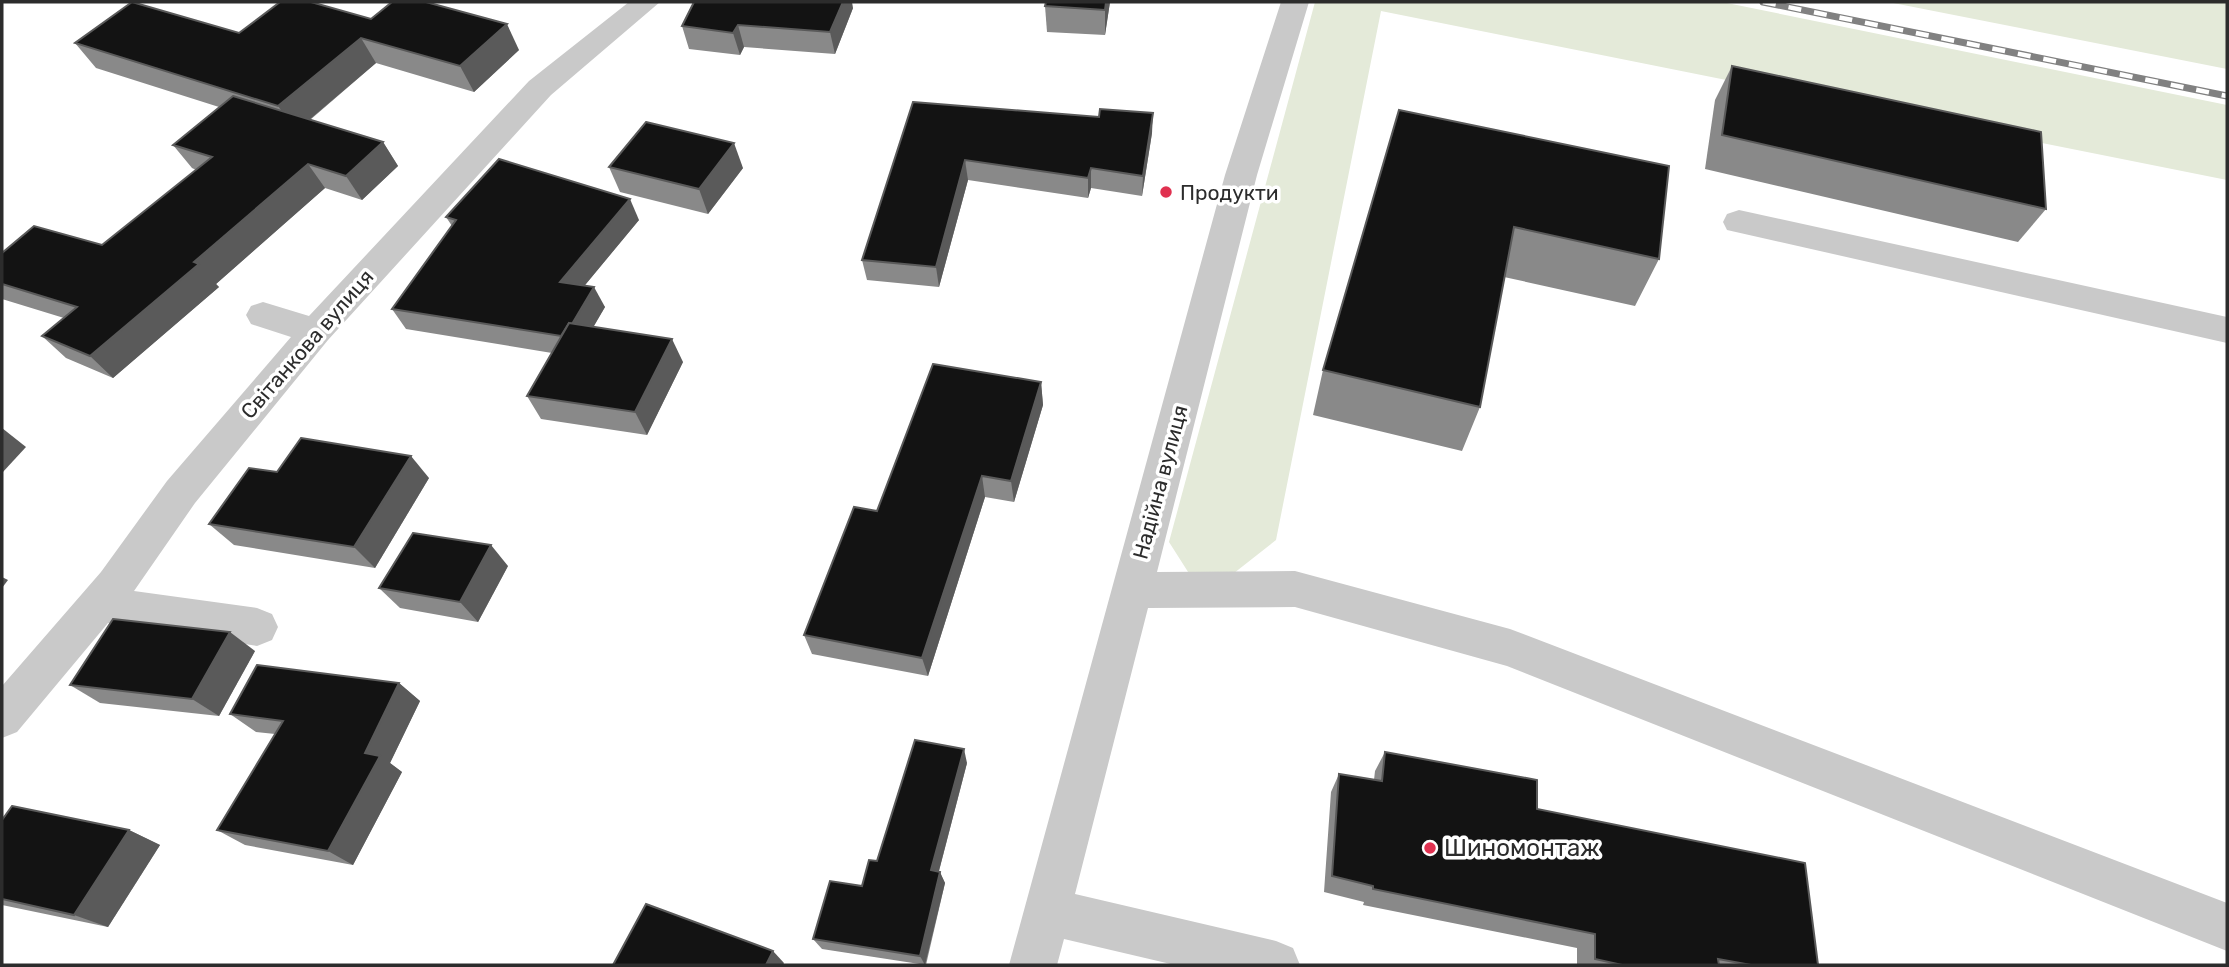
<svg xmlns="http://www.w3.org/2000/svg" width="2229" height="967" viewBox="0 0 2229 967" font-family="Rubik,sans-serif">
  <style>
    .green { fill: #e4ead9 }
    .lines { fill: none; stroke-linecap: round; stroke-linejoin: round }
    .minor { fill: #c9c9c9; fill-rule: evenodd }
    .rail-casing { stroke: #818181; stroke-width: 7 }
    .rail { stroke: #fff; stroke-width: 4.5; stroke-dasharray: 13; stroke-linecap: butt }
    .wall { fill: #898989 }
    .shaded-wall { fill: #5a5a5a }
    .building { fill: #131313; stroke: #5a5a5a; stroke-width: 2 }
    .poi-dot { fill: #e03150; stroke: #fff; stroke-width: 2.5 }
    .labels { text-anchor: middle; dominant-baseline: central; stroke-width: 7; stroke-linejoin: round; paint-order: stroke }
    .poi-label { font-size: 21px; fill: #2c2c2c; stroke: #fff; text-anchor: start }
    .street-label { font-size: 21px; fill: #2c2c2c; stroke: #fff }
    .near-poi-label { font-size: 24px; fill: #2c2c2c; stroke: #fff; text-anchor: start }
  </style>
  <rect width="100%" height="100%" fill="#fff"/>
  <g class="green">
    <path d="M 1315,2 L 1722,2 L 2227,105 L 2227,180 L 1381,11 L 1276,540 L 1229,577 L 1190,575 L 1169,542 Z"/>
    <path d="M 1888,2 L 2227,2 L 2227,69 Z"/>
  </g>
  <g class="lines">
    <g class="minor">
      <path d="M 629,2 L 660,2 L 551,95 L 328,340 L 195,503 L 134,591 L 257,608 L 272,614 L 278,627 L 272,640 L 257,646 L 108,623 L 17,732 L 2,738 L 2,686 L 101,572 L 167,481 L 291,337 L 251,324 L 246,315 L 251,306 L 263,302 L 309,316 L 529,81 Z"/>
      <path d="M 1281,2 L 1309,2 L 1257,175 L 1157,572 L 1295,571 L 1510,629 L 2227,903 L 2227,951 L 1507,666 L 1295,607 L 1148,608 L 1075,894 L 1276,941 L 1293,948 L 1300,965 L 1175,965 L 1064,939 L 1057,965 L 1009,965 L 1225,175 Z"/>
      <path d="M 1739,210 L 2227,317 L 2227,343 L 1727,230 L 1723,222 L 1727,214 Z"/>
    </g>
    <g class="rail-casing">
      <path id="rail" d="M 1763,2 L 2227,96"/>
    </g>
    <use href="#rail" class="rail"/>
  </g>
  <g class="wall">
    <path d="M 1046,2 L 1110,2 L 1105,35 L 1047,32 L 1045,6 Z"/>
    <path d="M 853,8 L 835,54 L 744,47 L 740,55 L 689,49 L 682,26 Z"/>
    <path d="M 371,19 L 519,50 L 474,92 L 376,63 L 310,120 L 383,142 L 398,166 L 362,200 L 325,188 L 216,284 L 219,287 L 113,378 L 66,358 L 42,336 L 64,318 L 2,299 L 2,284 L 102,245 L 196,170 L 192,168 L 173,145 L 219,107 L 96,68 L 75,43 L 239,33 Z"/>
    <path d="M 1732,66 L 2046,209 L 2018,242 L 1705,169 L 1715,100 Z"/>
    <path d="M 913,102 L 1152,133 L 1142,196 L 1091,188 L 1088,198 L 968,180 L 939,287 L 867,280 L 862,260 Z"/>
    <path d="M 1399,110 L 1659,259 L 1635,306 L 1504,277 L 1480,407 L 1462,451 L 1313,415 L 1323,370 Z"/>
    <path d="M 609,167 L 743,168 L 708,214 L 620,192 Z"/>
    <path d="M 446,217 L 639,220 L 585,285 L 605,307 L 593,327 L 683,362 L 647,435 L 541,419 L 527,396 L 552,353 L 406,329 L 392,309 L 452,226 Z"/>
    <path d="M 1041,382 L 1043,405 L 1014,502 L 985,497 L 928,676 L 812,654 L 804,635 L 877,511 Z"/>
    <path d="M 277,472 L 429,478 L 375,568 L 234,545 L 209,524 Z"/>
    <path d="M 508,566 L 478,622 L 400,608 L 379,588 Z"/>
    <path d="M 255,651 L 219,716 L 100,703 L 70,685 Z"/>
    <path d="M 399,683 L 420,701 L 390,763 L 402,772 L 353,865 L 245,845 L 217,830 L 275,734 L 256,732 L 230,714 Z"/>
    <path d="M 1385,752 L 1537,809 L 1818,965 L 1577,965 L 1577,948 L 1363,905 L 1364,902 L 1324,892 L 1331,792 L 1339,774 L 1374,780 L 1375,771 Z"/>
    <path d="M 967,763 L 939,871 L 945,883 L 926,965 L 822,949 L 813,939 L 862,886 L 877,861 Z"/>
    <path d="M 2,820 L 129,830 L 160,845 L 108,927 L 2,905 Z"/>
  </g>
  <g class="shaded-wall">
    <path d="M 842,2 L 852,2 L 853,8 L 835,54 L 830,32 Z"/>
    <path d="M 1106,2 L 1110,2 L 1105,35 L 1105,10 Z"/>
    <path d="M 507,24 L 519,50 L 474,92 L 460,66 Z"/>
    <path d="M 738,25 L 744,47 L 740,55 L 733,33 Z"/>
    <path d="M 361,38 L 376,63 L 296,131 L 278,106 Z"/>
    <path d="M 1153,113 L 1152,133 L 1142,196 L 1143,176 Z"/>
    <path d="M 383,142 L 398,166 L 362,200 L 346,176 Z"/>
    <path d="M 734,143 L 743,168 L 708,214 L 699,189 Z"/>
    <path d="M 965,160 L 968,180 L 939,287 L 936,267 Z"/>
    <path d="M 308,164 L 325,188 L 216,284 L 219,287 L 113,378 L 90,356 L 194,262 Z"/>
    <path d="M 1091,168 L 1091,188 L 1088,198 L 1088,178 Z"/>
    <path d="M 630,199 L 639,220 L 571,302 L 560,282 Z"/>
    <path d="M 594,287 L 605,307 L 576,357 L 564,337 Z"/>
    <path d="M 672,339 L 683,362 L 647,435 L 635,412 Z"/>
    <path d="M 1041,382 L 1043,405 L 1014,502 L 1011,481 Z"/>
    <path d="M 2,428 L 26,447 L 2,473 Z"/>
    <path d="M 411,456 L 429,478 L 375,568 L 354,547 Z"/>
    <path d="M 982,476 L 985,497 L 928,676 L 922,658 Z"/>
    <path d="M 491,545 L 508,566 L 478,622 L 460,602 Z"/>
    <path d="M 2,577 L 8,580 L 2,588 Z"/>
    <path d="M 230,632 L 255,651 L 219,716 L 192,699 Z"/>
    <path d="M 399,683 L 420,701 L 390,763 L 402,772 L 353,865 L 328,851 L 365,753 Z"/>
    <path d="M 964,749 L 967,763 L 936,882 L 931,870 Z"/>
    <path d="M 129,830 L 160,845 L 108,927 L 74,915 Z"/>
    <path d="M 940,872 L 945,883 L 925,965 L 920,956 Z"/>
    <path d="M 773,951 L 784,963 L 783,965 L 766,965 Z"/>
  </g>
  <g class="building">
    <path d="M 132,2 L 239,33 L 280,2 L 311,2 L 371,19 L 392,2 L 426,2 L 507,24 L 460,66 L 361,38 L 278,106 L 75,43 Z"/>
    <path d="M 694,2 L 843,2 L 830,32 L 738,25 L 733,33 L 682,26 Z"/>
    <path d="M 1046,2 L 1106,2 L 1105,10 L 1045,6 Z"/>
    <path d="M 1732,66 L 2041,132 L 2046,209 L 1722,135 Z"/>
    <path d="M 233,96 L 383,142 L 346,176 L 308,164 L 194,262 L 199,264 L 90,356 L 42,336 L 77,307 L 2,284 L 2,253 L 34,226 L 102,245 L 212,157 L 173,145 Z"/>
    <path d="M 913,102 L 1099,117 L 1100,109 L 1153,113 L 1143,176 L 1091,168 L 1088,178 L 965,160 L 936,267 L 862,260 Z"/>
    <path d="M 1399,110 L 1669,166 L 1659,259 L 1514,227 L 1480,407 L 1323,370 Z"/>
    <path d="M 646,122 L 734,143 L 699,189 L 609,167 Z"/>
    <path d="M 499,159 L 630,199 L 560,282 L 594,287 L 572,324 L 569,323 L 561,336 L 392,309 L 456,220 L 446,217 Z"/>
    <path d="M 569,323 L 672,339 L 635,412 L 527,396 Z"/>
    <path d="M 933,364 L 1041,382 L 1011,481 L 982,476 L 922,658 L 804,635 L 854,507 L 877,511 Z"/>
    <path d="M 301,438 L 411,456 L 354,547 L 209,524 L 249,468 L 277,472 Z"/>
    <path d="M 413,533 L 491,545 L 460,602 L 379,588 Z"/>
    <path d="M 113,619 L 230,632 L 192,699 L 70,685 Z"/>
    <path d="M 257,665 L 399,683 L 365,753 L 380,756 L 328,851 L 217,830 L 283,721 L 230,714 Z"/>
    <path d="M 915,740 L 964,749 L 931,870 L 940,872 L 920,956 L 813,939 L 830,881 L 862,886 L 869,860 L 877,861 Z"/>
    <path d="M 1385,752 L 1537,780 L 1537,809 L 1805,863 L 1818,965 L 1751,965 L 1718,959 L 1719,965 L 1622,965 L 1595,959 L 1595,934 L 1373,889 L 1373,886 L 1332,876 L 1339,774 L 1382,781 Z"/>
    <path d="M 12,806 L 129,830 L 74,915 L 2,899 L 2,820 Z"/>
    <path d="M 646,904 L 773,951 L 766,965 L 613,965 Z"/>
  </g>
  <g class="poi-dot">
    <circle cx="1166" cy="192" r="7"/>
    <circle cx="1430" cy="848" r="7"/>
  </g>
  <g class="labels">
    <g class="poi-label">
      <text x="1180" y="192">Продукти</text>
    </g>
    <g class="street-label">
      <text transform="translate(307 344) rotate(-49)">Світанкова вулиця</text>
      <text transform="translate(1160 482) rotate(-75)">Надійна вулиця</text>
    </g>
    <g class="near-poi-label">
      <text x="1444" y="848">Шиномонтаж</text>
    </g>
  </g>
  <rect width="2229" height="967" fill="none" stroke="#2c2c2c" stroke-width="7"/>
</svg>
